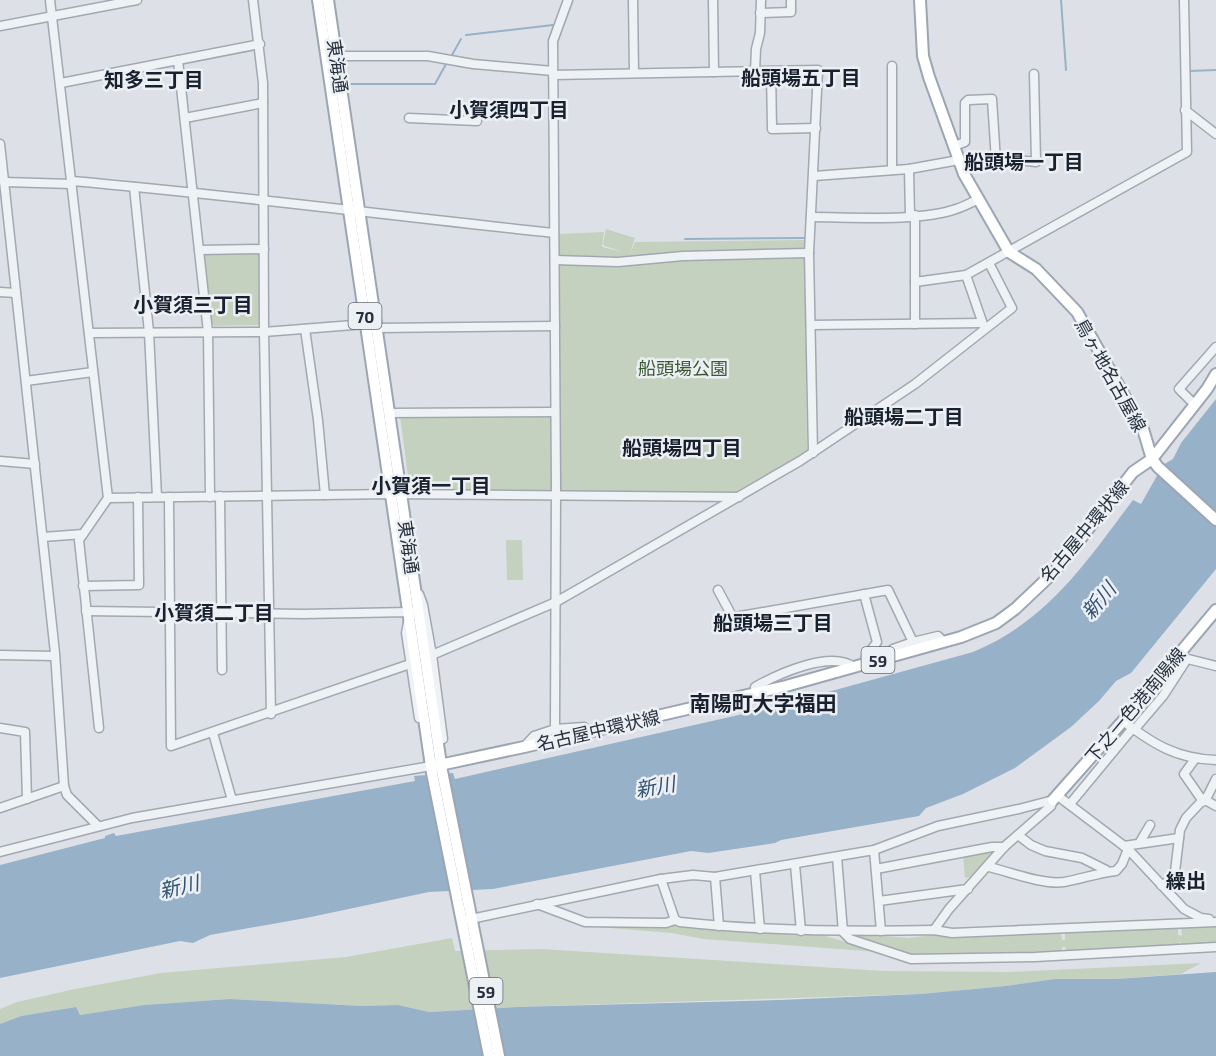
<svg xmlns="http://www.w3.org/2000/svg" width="1216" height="1056" viewBox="0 0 1216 1056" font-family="'Exo 2','Noto Sans JP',sans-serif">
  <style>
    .green { fill: #c4d1be }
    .water { fill: #97b1c8 }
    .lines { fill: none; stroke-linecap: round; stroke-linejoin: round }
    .stream { stroke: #97b1c8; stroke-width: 2 }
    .minor-casing { stroke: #a2a8b1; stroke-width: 11 }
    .major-casing { stroke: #9ca6b3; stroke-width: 14 }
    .minor { stroke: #eff2f5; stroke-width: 8 }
    .major { stroke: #fff; stroke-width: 10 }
    .labels { text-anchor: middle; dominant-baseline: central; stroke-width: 5; stroke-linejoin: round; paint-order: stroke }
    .shield { fill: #ecf0f5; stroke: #616a74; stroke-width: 1.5 }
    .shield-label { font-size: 16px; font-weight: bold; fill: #26303d }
    .street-label { font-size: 18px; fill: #26303d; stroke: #ecf0f5 }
    .park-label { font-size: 18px; fill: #3d5933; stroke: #ecf0f5 }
    .neighbourhood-label { font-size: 20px; font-weight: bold; fill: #19212e; stroke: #ecf0f5 }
    .water-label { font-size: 20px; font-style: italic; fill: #305171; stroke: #ecf0f5 }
    .quarter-label { font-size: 21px; font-weight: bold; fill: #19212e; stroke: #ecf0f5 }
  </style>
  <rect width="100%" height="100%" fill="#dde1e7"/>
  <g class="green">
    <path d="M 606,229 L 635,238 L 630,254 L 635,242 L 805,240 L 807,452 L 733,493 L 410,491 L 400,416 L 560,412 L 558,234 L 604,232 L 602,247 L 623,252 L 605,246 L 603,244 Z"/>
    <path d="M 206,252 L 258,252 L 261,255 L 261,324 L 258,325 L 214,326 L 211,322 L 204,255 Z"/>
    <path d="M 506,540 L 522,540 L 523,580 L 507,580 Z"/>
    <path d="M 990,850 L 994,855 L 975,876 L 965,878 L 963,855 Z"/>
    <path d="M 673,925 L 793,935 L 822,935 L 879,952 L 704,939 L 671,933 L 586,926 L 670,928 Z"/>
    <path d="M 1216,925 L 1216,944 L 1182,946 L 1180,941 L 1179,946 L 1066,951 L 1065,947 L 1062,947 L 1062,952 L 996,954 L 910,954 L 853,937 L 853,936 L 874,935 L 908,938 L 933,935 L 951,937 L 1061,933 L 1062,940 L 1065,940 L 1065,933 L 1178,927 L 1178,935 L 1182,936 L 1181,927 Z"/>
    <path d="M 452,938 L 455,951 L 542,949 L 884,971 L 1008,972 L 1201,963 L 1181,974 L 1116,979 L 1055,979 L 1006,986 L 921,994 L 517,1007 L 429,1012 L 398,1005 L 362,1006 L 230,999 L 144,1005 L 80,1015 L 76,1007 L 21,1016 L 0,1024 L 0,1009 L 17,1002 L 75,989 L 161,973 L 346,957 Z"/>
  </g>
  <g class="water">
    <path d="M 1216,399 L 1216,569 L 1131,673 L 1116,681 L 1099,701 L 1071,727 L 1015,768 L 963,794 L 926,808 L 919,816 L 781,840 L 775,843 L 708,853 L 691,851 L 493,889 L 429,892 L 306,918 L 210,935 L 193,943 L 180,941 L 0,978 L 0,865 L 105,838 L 105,836 L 114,833 L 116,836 L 415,781 L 414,776 L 453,773 L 455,779 L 770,708 L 973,652 C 1048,621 1086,562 1133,500 L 1141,504 L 1163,465 L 1173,459 L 1181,443 Z"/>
    <path d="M 1216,972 L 1216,1056 L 0,1056 L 0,1024 L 21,1016 L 76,1007 L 80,1015 L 144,1005 L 230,999 L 362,1006 L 398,1005 L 429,1012 L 517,1007 L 780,1000 L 921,994 L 1006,986 L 1055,979 L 1116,979 Z"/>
  </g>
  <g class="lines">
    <g class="stream">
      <path d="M 1061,0 L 1066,70"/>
      <path d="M 466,35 L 553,25"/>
      <path d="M 452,55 L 461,39"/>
      <path d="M 1189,71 L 1216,70"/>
      <path d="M 351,84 L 435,84 L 446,64"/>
      <path d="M 685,239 L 805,238"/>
    </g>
    <g class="minor-casing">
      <g id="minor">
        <path d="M 50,0 L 108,498 L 79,540 L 99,728"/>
        <path d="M 253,0 L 263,83 L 264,332 L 271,714"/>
        <path d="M 633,0 L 634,73"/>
        <path d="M 713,0 L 714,72"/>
        <path d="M 760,13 L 791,12 L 791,0"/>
        <path d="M 0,26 L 137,0"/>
        <path d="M 336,56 L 428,56 L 473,64 L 553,71"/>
        <path d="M 178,60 L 208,332 L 210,497"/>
        <path d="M 892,66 L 892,170"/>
        <path d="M 755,71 L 756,49 L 760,33 L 761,0"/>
        <path d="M 771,71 L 772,129 L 816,128"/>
        <path d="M 553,75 L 818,70 L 809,253 L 813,453"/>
        <path d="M 61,83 L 260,44"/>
        <path d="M 1185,110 L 1216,134"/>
        <path d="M 185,118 L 263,103"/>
        <path d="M 409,118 L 477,121"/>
        <path d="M 0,144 L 55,653 L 64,786 L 67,795 L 98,826"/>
        <path d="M 954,146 L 965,142 L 965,103 L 968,100 L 992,99 L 996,161"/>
        <path d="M 959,162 C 987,163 1008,158 1036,162 L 1034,74"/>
        <path d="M 909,169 L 910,216"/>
        <path d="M 814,176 L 909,169 L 959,160"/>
        <path d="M 72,181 C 233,195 393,216 554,233"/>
        <path d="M 4,182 L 72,184"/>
        <path d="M 134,187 L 149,332 L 157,497"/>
        <path d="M 915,215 L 915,324"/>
        <path d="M 811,217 C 851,217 920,222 956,209 C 963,207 970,203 977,200"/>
        <path d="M 199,250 L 264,249"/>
        <path d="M 555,260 L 618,262 L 683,256 L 809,253"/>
        <path d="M 966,275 L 984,327"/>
        <path d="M 915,282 L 966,275 L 1187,152 L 1184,0"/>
        <path d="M 0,292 L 16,293"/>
        <path d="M 811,325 L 982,323"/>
        <path d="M 377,328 L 555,326"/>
        <path d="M 305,329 L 318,420 L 325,495"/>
        <path d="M 89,333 L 264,332 L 366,324"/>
        <path d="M 26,381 L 93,372"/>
        <path d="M 1195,405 L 1179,389 L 1216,347"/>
        <path d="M 389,413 L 555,412"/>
        <path d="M 0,461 L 35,464"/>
        <path d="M 220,496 L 222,670"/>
        <path d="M 169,497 L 171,746 L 410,664"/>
        <path d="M 108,498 L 391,494 L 739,497"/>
        <path d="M 43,537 L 83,534"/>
        <path d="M 83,586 L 139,585 L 138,497"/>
        <path d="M 718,590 L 732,616 L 735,617 L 888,590 L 913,642 L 938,636 L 944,642"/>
        <path d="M 419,594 L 423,605 L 432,655 L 443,739"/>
        <path d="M 864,594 L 877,642 L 866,657 L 866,664"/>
        <path d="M 86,611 L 304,614 L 410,612 L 406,633 L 419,718"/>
        <path d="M 0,655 L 55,656"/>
        <path d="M 432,655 L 556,602 L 800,461 L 915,384 L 1012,308 L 989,263"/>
        <path d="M 886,658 L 893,649 L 913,642"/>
        <path d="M 1184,658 L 1216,666"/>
        <path d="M 755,693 L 755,687 C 778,674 830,650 854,667"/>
        <path d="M 1123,721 C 1153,744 1177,759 1216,760"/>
        <path d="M 0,728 L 25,732 L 27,799"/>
        <path d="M 555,729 L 584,727 L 588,732"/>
        <path d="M 1134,730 L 1163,696 L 1187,659"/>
        <path d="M 213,733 L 232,800"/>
        <path d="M 524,747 L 534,736 L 555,729 L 556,487 L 553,41 L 568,0"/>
        <path d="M 1195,759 L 1184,774 L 1200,797 L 1216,806"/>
        <path d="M 1058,796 L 1128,849 L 1184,909 L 1201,918 L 1209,919"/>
        <path d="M 1070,804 L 1132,729"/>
        <path d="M 0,808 L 64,786"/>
        <path d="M 1018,835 L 1031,845 L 1045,851 L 1082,858 L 1106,870"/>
        <path d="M 1140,842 L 1150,825"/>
        <path d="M 1124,846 L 1179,838"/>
        <path d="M 874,850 L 881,931"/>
        <path d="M 0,852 L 132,818 L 431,766"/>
        <path d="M 837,857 L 843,932 L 850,939 L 911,959 L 1035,957 L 1216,947"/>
        <path d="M 795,865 L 801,931"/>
        <path d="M 989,867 C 1010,872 1043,885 1064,882 C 1081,879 1098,873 1116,871 L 1122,864 L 1128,849"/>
        <path d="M 876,869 L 992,847 L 1004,847"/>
        <path d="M 755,871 L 760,929"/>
        <path d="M 715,877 L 719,926"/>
        <path d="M 661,879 L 675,920 L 680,922 C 765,931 849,932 934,930 L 952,933 L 1216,922"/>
        <path d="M 1161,885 L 1174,880 L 1180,830 L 1186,818 L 1201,802 L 1205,801 L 1216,779"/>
        <path d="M 879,901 L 968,889"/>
        <path d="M 537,904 L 585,922 L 666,923 L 675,920"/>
        <path d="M 466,920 L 661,879 L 693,875 L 715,877 L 874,850 L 938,826 L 1019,809 L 1053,800"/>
        <path d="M 934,930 L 949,909 L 1004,847 L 1051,806 L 1053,800"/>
      </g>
    </g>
    <g class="major-casing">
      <g id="major">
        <path d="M 318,0 L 432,773 L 489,1056"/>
        <path d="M 328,0 L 442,771 L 499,1056"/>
        <path d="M 920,0 L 923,56 L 929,77 L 964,174 L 1009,252 L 1036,269 L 1077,312 L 1143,429 L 1152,459 L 1158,467 L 1216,520"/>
        <path d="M 435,766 L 524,747 L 786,686 L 961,637 L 996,623 L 1015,609 L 1055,571 L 1133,472 L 1152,459 L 1207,389 L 1216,374"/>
        <path d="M 1053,800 L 1123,721 L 1216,610"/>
      </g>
    </g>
    <use href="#minor" class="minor"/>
    <use href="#major" class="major"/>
  </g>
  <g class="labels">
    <g class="shield">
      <rect x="348.5" y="303" width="33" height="26" rx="4.5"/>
      <rect x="861.5" y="647" width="33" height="26" rx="4.5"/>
      <rect x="469.5" y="978" width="33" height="26" rx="4.5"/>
    </g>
    <g class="shield-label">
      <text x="365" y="316">70</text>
      <text x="878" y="660">59</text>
      <text x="486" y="991">59</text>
    </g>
    <g class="street-label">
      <text transform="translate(338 66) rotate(82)">東海通</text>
      <text transform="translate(1111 375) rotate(61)">鳥ヶ地名古屋線</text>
      <text transform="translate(1084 531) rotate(-50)">名古屋中環状線</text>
      <text transform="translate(409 547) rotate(82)">東海通</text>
      <text transform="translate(1135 705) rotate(-50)">下之一色港南陽線</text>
      <text transform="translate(598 730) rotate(-13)">名古屋中環状線</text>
    </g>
    <g class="park-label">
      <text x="683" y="368">船頭場公園</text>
    </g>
    <g class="neighbourhood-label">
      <text x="801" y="77">船頭場五丁目</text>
      <text x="154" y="79">知多三丁目</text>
      <text x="509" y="109">小賀須四丁目</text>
      <text x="1024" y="161">船頭場一丁目</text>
      <text x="193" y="304">小賀須三丁目</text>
      <text x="904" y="416">船頭場二丁目</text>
      <text x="682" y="447">船頭場四丁目</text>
      <text x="431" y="485">小賀須一丁目</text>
      <text x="214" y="612">小賀須二丁目</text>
      <text x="773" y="622">船頭場三丁目</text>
      <text x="1186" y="880">繰出</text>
    </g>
    <g class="water-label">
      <text transform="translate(1098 600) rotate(-50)">新川</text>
      <text transform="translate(655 786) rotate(-10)">新川</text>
      <text transform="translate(179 886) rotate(-13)">新川</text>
    </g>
    <g class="quarter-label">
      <text x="763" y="702">南陽町大字福田</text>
    </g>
  </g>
</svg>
